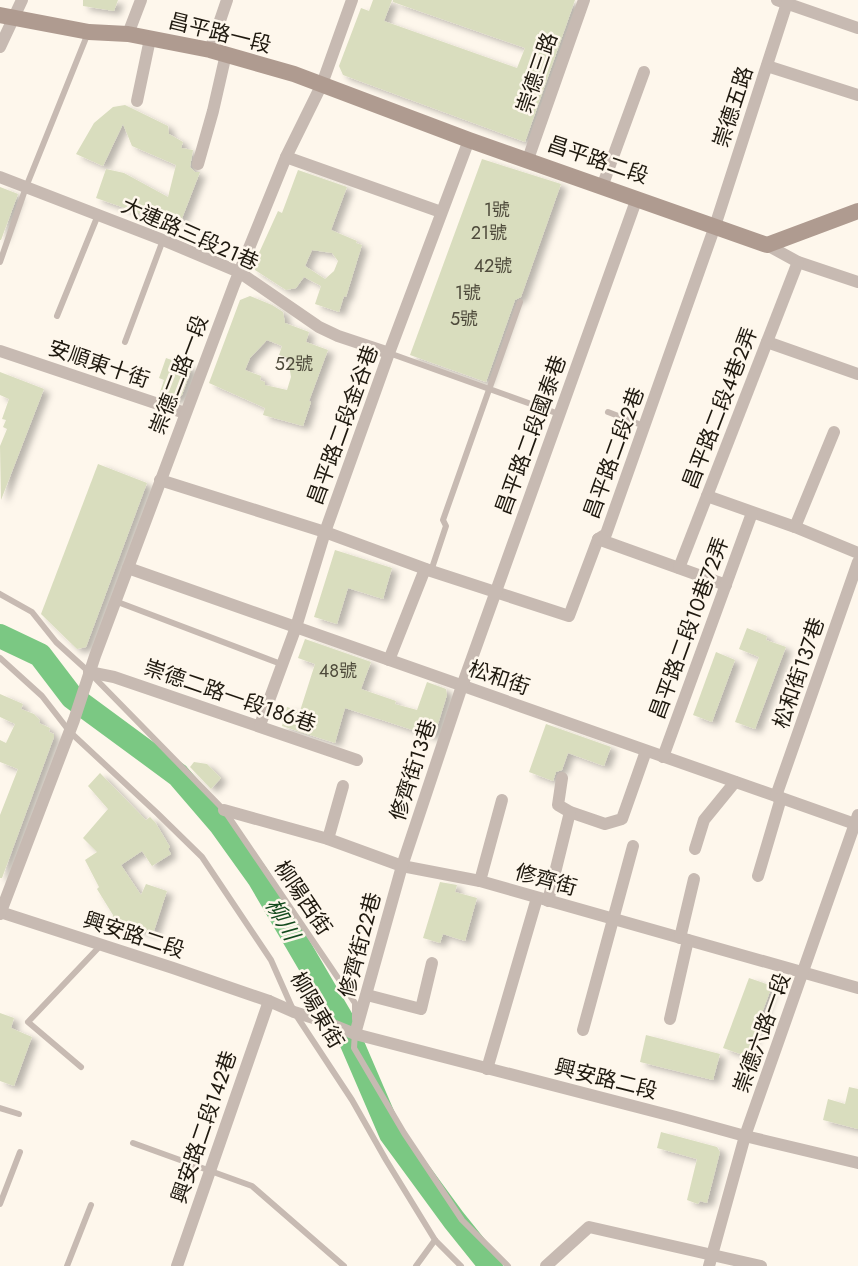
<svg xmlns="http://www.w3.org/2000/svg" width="858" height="1266" viewBox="0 0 858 1266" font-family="Jost,'Noto Sans TC',sans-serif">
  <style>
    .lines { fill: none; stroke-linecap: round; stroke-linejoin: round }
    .river { stroke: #7bc883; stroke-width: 24 }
    .building { fill: #d9ddbe; fill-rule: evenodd; filter: url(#shadow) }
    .lane { stroke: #c7bab2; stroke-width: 6 }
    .street { stroke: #c7bab2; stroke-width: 12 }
    .secondary { stroke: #af9b90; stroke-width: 16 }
    .labels { text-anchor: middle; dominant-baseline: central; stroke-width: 5; stroke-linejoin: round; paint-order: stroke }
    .number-label { font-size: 18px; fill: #4e4a3b }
    .street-label { font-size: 21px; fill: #1f190f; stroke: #fef7ec }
    .water-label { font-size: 22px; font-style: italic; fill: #134a1d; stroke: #fef7ec }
  </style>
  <defs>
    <filter id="shadow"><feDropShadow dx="6" dy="4" stdDeviation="3" flood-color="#0004"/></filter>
  </defs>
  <rect width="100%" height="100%" fill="#fef7ec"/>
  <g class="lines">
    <path class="river" d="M 0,636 L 40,655 L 72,697 L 178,775 L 221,825 L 259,878 L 341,1018 L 391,1134 L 454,1220 L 491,1266"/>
  </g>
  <g class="building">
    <path d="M 83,0 L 118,0 L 114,11 L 83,6 Z"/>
    <path d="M 373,0 L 392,0 L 384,21 L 517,68 L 525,48 L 393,2 L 393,0 L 575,0 L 525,142 L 343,75 L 339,66 L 361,8 L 369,11 Z"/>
    <path d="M 125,105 L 168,126 L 169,134 L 183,142 L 181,148 L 193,150 L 190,167 L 195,172 L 200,172 L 181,221 L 166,215 L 159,220 L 96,198 L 106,169 L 124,173 L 168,197 L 176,165 L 132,146 L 123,124 L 103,166 L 76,154 L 94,123 L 113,107 Z"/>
    <path d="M 482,159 L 561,184 L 521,297 L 515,300 L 486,382 L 410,355 Z"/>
    <path d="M 298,170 L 347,187 L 331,230 L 357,241 L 356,243 L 362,245 L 346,297 L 344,296 L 339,312 L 315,304 L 321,286 L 304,277 L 296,288 L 286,290 L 255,270 L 254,264 L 278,211 L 282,213 ZM 312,250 L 332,253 L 338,261 L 334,271 L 325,279 L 305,266 Z"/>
    <path d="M 0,187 L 18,194 L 1,240 L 0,240 Z"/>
    <path d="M 250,296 L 272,305 L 283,312 L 285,323 L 309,332 L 306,342 L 328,350 L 309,401 L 311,402 L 303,426 L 263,415 L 265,408 L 209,383 L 240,300 ZM 267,340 L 282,346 L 279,355 L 291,359 L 289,364 L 291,377 L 287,390 L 265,385 L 265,382 L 260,380 L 261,376 L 245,370 L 250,358 Z"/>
    <path d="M 166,358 L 192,367 L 182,395 L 177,399 L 173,400 L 159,395 L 164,380 L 159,378 Z"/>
    <path d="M 0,372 L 44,389 L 1,500 L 0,446 L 7,429 L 3,427 L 6,420 L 2,419 L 9,399 L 0,395 Z"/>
    <path d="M 98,464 L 147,483 L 86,647 L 77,649 L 41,614 Z"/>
    <path d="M 335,550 L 392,568 L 383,599 L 348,588 L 337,624 L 314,617 Z"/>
    <path d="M 747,628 L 767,636 L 766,640 L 786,647 L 755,729 L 735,722 L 759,657 L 739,649 Z"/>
    <path d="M 305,639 L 371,662 L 361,689 L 396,701 L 395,704 L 417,710 L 427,682 L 446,689 L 447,695 L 434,737 L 345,708 L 335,743 L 282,726 L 287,707 L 300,711 L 315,664 L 298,658 Z"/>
    <path d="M 716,652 L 735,660 L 712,722 L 693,715 Z"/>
    <path d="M 0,694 L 23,704 L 21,709 L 34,714 L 40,720 L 39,723 L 50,728 L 49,732 L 54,734 L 54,737 L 2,878 L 0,878 L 0,815 L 18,769 L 0,762 L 0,740 L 6,743 L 15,724 L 0,717 Z"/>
    <path d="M 546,724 L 611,747 L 604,766 L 568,753 L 562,770 L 556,772 L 553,781 L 529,772 Z"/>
    <path d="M 194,762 L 207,764 L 221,778 L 211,789 L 190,767 Z"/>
    <path d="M 100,773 L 146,820 L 150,817 L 155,822 L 170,847 L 168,849 L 171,854 L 152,866 L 142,851 L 121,865 L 141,895 L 146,884 L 167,891 L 153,934 L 112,920 L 113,915 L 97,889 L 99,887 L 85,860 L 97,852 L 83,838 L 108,809 L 88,786 Z"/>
    <path d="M 440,882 L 457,885 L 455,892 L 477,898 L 465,941 L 443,934 L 440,943 L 423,938 Z"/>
    <path d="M 749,978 L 772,986 L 746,1056 L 723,1048 Z"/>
    <path d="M 0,1013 L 14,1018 L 11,1028 L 32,1037 L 14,1086 L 0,1081 Z"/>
    <path d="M 646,1035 L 720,1054 L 713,1080 L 640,1062 Z"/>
    <path d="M 849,1087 L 858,1089 L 858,1129 L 823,1120 L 828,1099 L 845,1104 Z"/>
    <path d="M 661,1132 L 717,1147 L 720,1152 L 707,1203 L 700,1201 L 698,1204 L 687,1200 L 697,1159 L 657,1148 Z"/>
  </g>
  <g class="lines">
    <g class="lane">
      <path d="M 0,262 L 26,187 L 88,33"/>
      <path d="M 57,316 L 98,215"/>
      <path d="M 125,342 L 163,240"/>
      <path d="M 389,353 L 559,414"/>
      <path d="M 608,412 L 644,426"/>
      <path d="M 431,571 L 446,526 L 443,520 L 520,302"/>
      <path d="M 0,594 L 32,612 L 56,642 L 89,672 L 224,810 L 355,1003 L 355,1019"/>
      <path d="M 115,601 L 281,664"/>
      <path d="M 0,658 L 42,696 L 70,732 L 157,813 L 202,857 L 271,960 L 294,1012 L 352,1100 L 386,1160 L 435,1240 L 461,1266"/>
      <path d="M 355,1032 L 354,1048 L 404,1133 L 462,1220 L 508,1266"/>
      <path d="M 81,1067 L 28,1022 L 101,945"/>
      <path d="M 0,1108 L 19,1114"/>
      <path d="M 133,1143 L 252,1186 L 344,1266"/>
      <path d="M 0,1204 L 20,1152"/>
      <path d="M 67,1266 L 91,1205"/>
      <path d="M 416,1266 L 435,1240"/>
    </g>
    <g class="street">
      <path d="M 777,0 L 858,28"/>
      <path d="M 128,34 L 141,0"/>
      <path d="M 0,47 L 22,0"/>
      <path d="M 210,50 L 227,0"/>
      <path d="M 767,66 L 858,95"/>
      <path d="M 137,101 L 150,39"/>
      <path d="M 286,157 L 441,212"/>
      <path d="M 528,159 L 584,0"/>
      <path d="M 198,164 L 213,111 L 226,54"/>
      <path d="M 0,177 L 163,240 L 239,272 L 319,327 L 338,336 L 389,353"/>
      <path d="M 602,187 L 644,72"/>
      <path d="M 767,245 L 798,262 L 858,282"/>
      <path d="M 767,342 L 858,374"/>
      <path d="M 0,351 L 185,413"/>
      <path d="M 160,480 L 325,532 L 431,571 L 569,616 L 598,539 L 606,534 L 715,226 L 788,0"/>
      <path d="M 707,496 L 795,527 L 858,553"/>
      <path d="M 795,527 L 834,432"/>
      <path d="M 598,539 L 726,585"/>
      <path d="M 128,568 L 858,825"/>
      <path d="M 679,568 L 798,262"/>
      <path d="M 389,660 L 425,569"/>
      <path d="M 89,672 L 114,677 L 357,760"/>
      <path d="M 260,725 L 296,627 L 325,532 L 389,353 L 469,140"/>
      <path d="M 663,757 L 752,513"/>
      <path d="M 562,778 L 558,805 L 570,812 L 605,824 L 622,819 L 646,751"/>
      <path d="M 776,796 L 858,562"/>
      <path d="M 224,810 L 328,839 L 402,866 L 480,881 L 858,988"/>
      <path d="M 328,839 L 343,786"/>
      <path d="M 695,849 L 704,820 L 735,782"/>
      <path d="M 758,876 L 781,798"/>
      <path d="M 480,881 L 502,800"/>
      <path d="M 548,901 L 570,812"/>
      <path d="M 0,912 L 173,968 L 269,1001 L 294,1012 L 323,1021 L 355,1034 L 676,1117 L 745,1136 L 858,1163"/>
      <path d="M 0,914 L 74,720 L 95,656 L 234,285 L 286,157 L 322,84 L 352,0"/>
      <path d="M 680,938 L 694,879"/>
      <path d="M 367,995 L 421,1009 L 432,963"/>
      <path d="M 670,1019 L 688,940"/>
      <path d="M 583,1030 L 633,846"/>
      <path d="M 355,1034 L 402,866 L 462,686 L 637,198"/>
      <path d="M 487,1069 L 537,898"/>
      <path d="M 177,1266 L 269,1001"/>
      <path d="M 546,1266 L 589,1227 L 761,1266"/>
      <path d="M 709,1266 L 745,1136 L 858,815"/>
    </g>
    <path class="secondary" d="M 0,15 L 89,32 L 128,34 L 210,50 L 294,74 L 469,140 L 767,245 L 858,211"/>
  </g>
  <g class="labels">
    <g class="number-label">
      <text x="497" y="210">1號</text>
      <text x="489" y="233">21號</text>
      <text x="493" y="266">42號</text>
      <text x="468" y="293">1號</text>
      <text x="464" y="319">5號</text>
      <text x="294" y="364">52號</text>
      <text x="338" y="671">48號</text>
    </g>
    <g class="street-label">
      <text transform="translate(220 33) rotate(14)">昌平路一段</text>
      <text transform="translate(537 73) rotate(-71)">崇德三路</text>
      <text transform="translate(733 107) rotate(-72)">崇德五路</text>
      <text transform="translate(598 160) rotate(19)">昌平路二段</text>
      <text transform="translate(190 234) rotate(24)">大連路三段21巷</text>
      <text transform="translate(99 364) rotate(19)">安順東十街</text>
      <text transform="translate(179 375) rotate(-69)">崇德二路一段</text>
      <text transform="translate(720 408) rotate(-69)">昌平路二段4巷2弄</text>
      <text transform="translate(343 425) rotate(-70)">昌平路二段金谷巷</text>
      <text transform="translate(531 435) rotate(-70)">昌平路二段國泰巷</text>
      <text transform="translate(614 453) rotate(-70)">昌平路二段2巷</text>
      <text transform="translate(689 628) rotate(-70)">昌平路二段10巷72弄</text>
      <text transform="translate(799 673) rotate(-71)">松和街137巷</text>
      <text transform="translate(499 678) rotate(19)">松和街</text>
      <text transform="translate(230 696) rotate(19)">崇德二路一段186巷</text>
      <text transform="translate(413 770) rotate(-72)">修齊街13巷</text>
      <text transform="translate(546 880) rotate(16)">修齊街</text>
      <text transform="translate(303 898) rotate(56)">柳陽西街</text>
      <text transform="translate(134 935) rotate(18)">興安路二段</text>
      <text transform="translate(360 945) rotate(-75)">修齊街22巷</text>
      <text transform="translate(317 1010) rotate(60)">柳陽東街</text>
      <text transform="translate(762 1033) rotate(-70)">崇德六路一段</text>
      <text transform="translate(606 1079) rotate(14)">興安路二段</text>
      <text transform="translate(204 1127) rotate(-71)">興安路二段142巷</text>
    </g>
    <g class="water-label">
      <text transform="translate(283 919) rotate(60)">柳川</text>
    </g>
  </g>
</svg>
